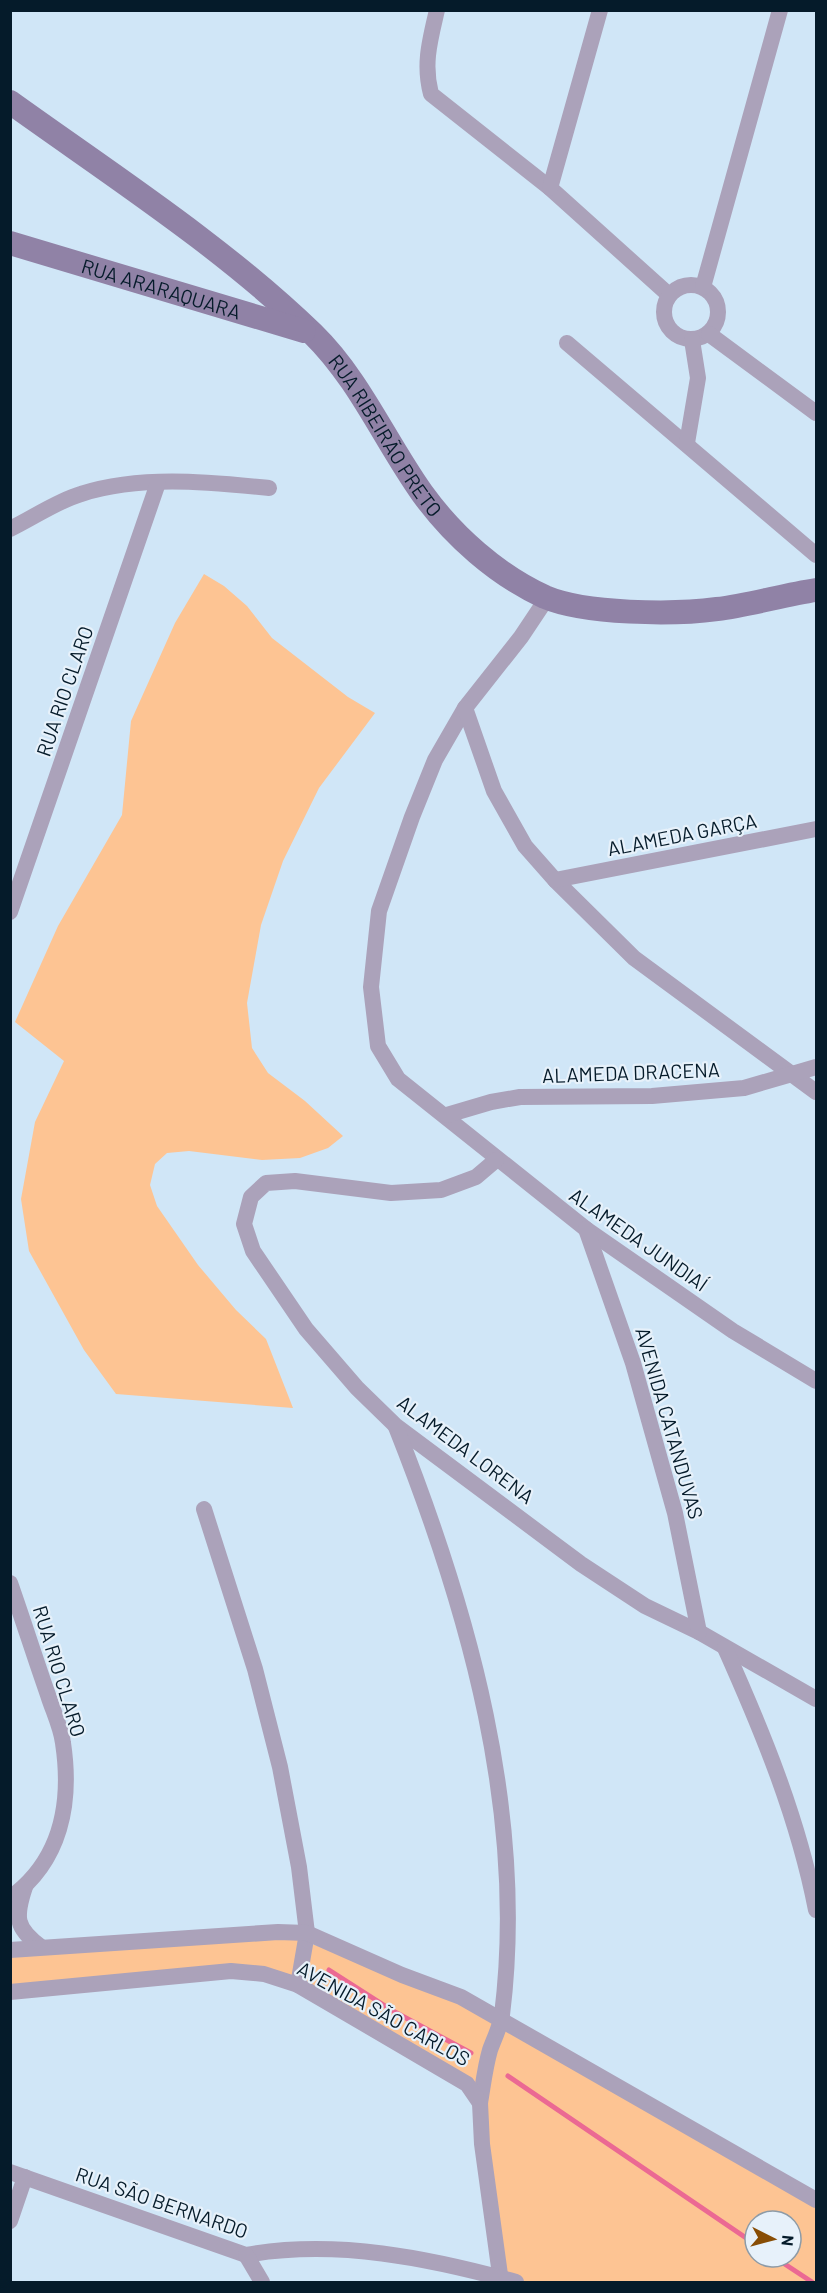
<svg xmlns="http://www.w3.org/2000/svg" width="827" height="2293" viewBox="0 0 827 2293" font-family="Barlow,sans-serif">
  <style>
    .green { fill: #fdc493; fill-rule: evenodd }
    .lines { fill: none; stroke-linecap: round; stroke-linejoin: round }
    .stream { stroke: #eb6993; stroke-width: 5 }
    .street { stroke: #aba2ba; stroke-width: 16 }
    .secondary { stroke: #9082a6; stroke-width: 24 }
    .labels { text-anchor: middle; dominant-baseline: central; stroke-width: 4.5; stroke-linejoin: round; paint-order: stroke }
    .street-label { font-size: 20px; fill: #051b2a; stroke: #e7f1fa }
  </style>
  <rect width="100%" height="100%" fill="#d0e6f7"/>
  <g class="green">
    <path d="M 204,574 L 224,586 L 247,606 L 272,638 L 348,697 L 375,713 L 319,788 L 283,861 L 261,925 L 247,1003 L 252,1048 L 268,1073 L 305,1101 L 343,1136 L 328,1148 L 300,1158 L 262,1160 L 189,1151 L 167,1153 L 155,1164 L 150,1185 L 157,1206 L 198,1265 L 236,1310 L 266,1339 L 293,1408 L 116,1394 L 84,1350 L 29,1251 L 21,1199 L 35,1122 L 64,1061 L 15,1022 L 58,926 L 122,815 L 131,721 L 175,623 Z"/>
    <path d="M 278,1932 L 461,1997 L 816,2200 L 816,2282 L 516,2282 L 500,2278 L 482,2144 L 467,2084 L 264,1974 L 11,1992 L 11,1950 ZM 755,2221 L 791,2221 L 791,2257 L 755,2257 Z"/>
  </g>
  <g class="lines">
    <g class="stream">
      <path d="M 329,1970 L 393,2011 L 471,2053"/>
      <path d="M 508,2076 L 755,2244"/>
      <path d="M 774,2257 L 812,2282"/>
    </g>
    <g class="street">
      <path d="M 437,10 C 430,40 423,64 431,94 L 550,188 L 669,295"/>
      <path d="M 550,188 L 600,10"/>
      <circle cx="691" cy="312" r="27"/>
      <path d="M 703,287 L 780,10"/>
      <path d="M 709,334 L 816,413"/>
      <path d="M 567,343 L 816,555"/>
      <path d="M 687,443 L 698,378 L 692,340"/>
      <path d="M 10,529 C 33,518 57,501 81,494 C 141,475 207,482 269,488"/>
      <path d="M 547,598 L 521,637 L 465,708 L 435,760 L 412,817 L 379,911 L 371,987 L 378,1046 L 398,1079 L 586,1229 L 733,1331 L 816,1381"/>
      <path d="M 465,708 L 494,791 L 525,846 L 555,880 L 634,958 L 816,1092"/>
      <path d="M 555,880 L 816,829"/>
      <path d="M 10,912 L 158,483"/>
      <path d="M 447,1115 L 491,1102 L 520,1097 L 652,1096 L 744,1088 L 816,1067"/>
      <path d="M 496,1160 L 476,1177 L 441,1190 L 391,1193 L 295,1181 L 266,1183 L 251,1197 L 244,1224 L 253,1251 L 306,1329 L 357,1388 L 396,1426 L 581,1564 L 645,1606 L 699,1632 L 816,1699"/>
      <path d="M 586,1229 L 633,1363 L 675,1513 L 699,1632"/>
      <path d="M 396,1427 C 469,1611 527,1815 502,2015 C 500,2027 494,2039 490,2050 C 485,2067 483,2086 480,2103"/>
      <path d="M 204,1509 L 255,1669 L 280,1767 L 299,1867 L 307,1933 L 298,1985"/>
      <path d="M 10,1583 C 23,1620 35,1658 48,1695 C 53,1711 61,1727 63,1743 C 72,1803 61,1861 10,1898"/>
      <path d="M 725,1648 C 763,1733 798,1818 816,1910"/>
      <path d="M 25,1887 C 15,1917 15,1928 41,1947"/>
      <path d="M 10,1950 L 278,1932 L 307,1933 L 402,1975 L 461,1997 L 816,2200"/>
      <path d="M 10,1992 L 231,1971 L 264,1974 L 298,1985 L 467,2084 L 480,2103 L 482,2144 L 501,2282"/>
      <path d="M 10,2172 L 246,2255 C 336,2239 429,2258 516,2282"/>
      <path d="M 10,2221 L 25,2177"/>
      <path d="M 246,2255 L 262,2282"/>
    </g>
    <g class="secondary">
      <path id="s1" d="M 10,102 C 113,176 222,246 313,334 C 359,379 385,441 422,493 C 453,536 497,575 545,597 C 585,614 673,615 717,609 C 750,605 783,595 816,590"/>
      <path id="s2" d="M 10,243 L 304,331"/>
    </g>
  </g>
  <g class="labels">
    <g class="street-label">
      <text stroke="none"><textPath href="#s2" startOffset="158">RUA ARARAQUARA</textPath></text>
      <text stroke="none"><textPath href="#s1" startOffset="507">RUA RIBEIRÃO PRETO</textPath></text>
      <text transform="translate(64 691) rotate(-71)">RUA RIO CLARO</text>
      <text transform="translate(682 834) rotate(-11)">ALAMEDA GARÇA</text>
      <text transform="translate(631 1072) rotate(-2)">ALAMEDA DRACENA</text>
      <text transform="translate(639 1239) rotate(35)">ALAMEDA JUNDIAÍ</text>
      <text transform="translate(670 1423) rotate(74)">AVENIDA CATANDUVAS</text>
      <text transform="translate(466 1449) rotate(37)">ALAMEDA LORENA</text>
      <text transform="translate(60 1671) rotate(73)">RUA RIO CLARO</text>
      <text transform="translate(384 2013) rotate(29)">AVENIDA SÃO CARLOS</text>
      <text transform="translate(162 2202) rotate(19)">RUA SÃO BERNARDO</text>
    </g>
  </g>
  <rect width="827" height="2293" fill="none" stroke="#051b2a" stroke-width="24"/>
  <g transform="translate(773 2239) rotate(96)"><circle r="28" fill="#e7f1fa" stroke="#8d9ba7" stroke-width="1.5"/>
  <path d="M0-4.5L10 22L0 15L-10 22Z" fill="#884d05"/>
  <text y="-9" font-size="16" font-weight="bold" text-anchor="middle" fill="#051b2a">N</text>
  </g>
</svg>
